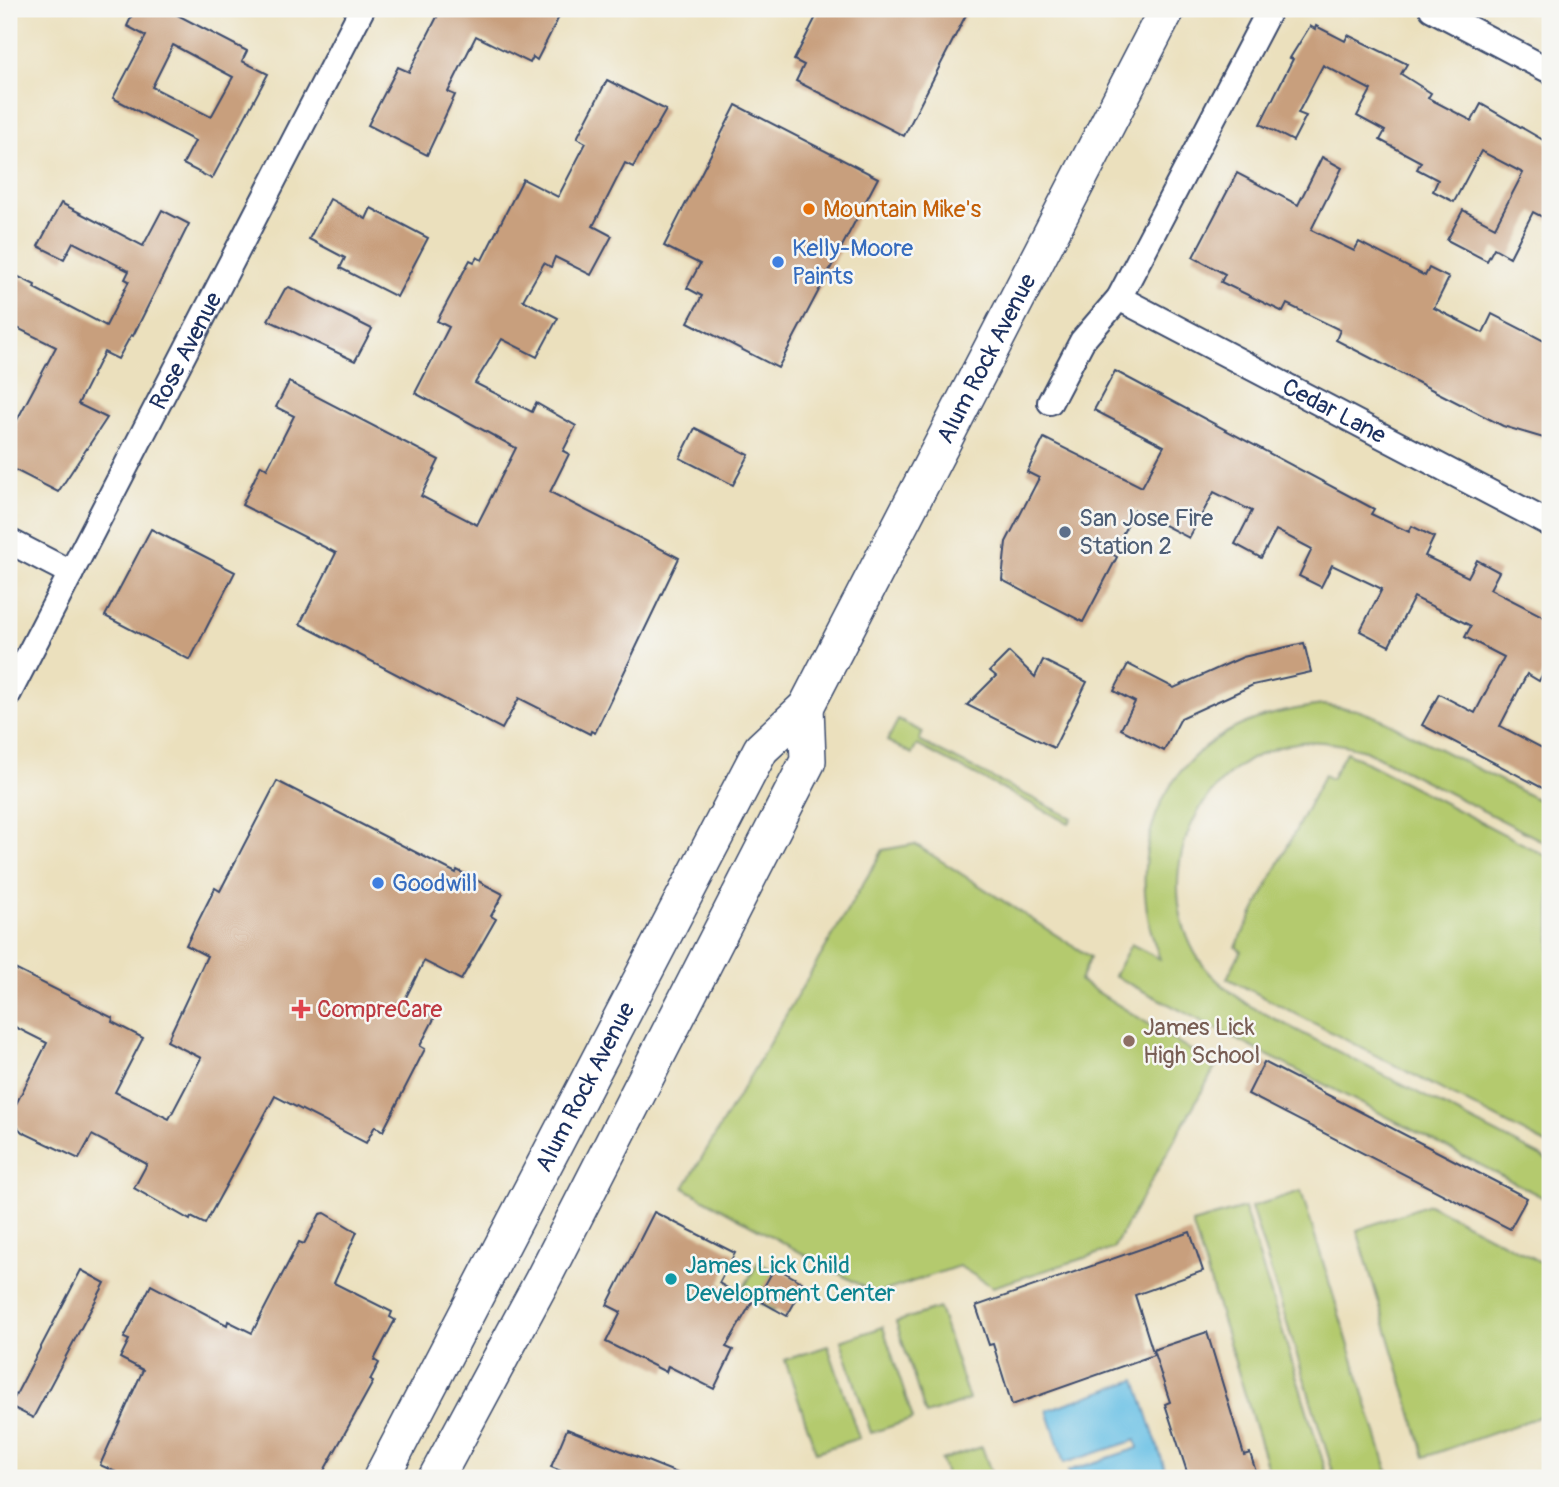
<svg xmlns="http://www.w3.org/2000/svg" width="1559" height="1487" viewBox="0 0 1559 1487" font-family="Pangolin,sans-serif">
  <style>
    .green { fill: #b4ca6e; stroke: #687c66; stroke-width: 2 }
    .water { fill: #67c0e5; stroke: #4178a2; stroke-width: 2 }
    .building { fill: #c89f7d; fill-rule: evenodd }
    .lines { fill: none; stroke-linecap: round; stroke-linejoin: round }
    .minor-casing { stroke: #3a4a6c; stroke-width: 28 }
    .secondary-casing { stroke: #3a4a6c; stroke-width: 38 }
    .minor { stroke: #fff; stroke-width: 24 }
    .secondary { stroke: #fff; stroke-width: 35 }
    .food-dot { fill: #e8710a; stroke: #f6f6f2; stroke-width: 2.5 }
    .shop-dot { fill: #3f7fe0; stroke: #f6f6f2; stroke-width: 2.5 }
    .service-dot { fill: #5c6f8a; stroke: #f6f6f2; stroke-width: 2.5 }
    .health-dot { fill: #e0444e; stroke: #f6f6f2; stroke-width: 2.5 }
    .education-dot { fill: #8d6e63; stroke: #f6f6f2; stroke-width: 2.5 }
    .culture-dot { fill: #0f9aa8; stroke: #f6f6f2; stroke-width: 2.5 }
    .labels { text-anchor: middle; dominant-baseline: central; stroke-width: 5; stroke-linejoin: round; paint-order: stroke }
    .food-label { font-size: 24px; fill: #c56008; stroke: #f6f6f2; text-anchor: start }
    .shop-label { font-size: 24px; fill: #366cbe; stroke: #f6f6f2; text-anchor: start }
    .street-label { font-size: 24px; fill: #1b2f5e; stroke: #f6f6f2 }
    .service-label { font-size: 24px; fill: #4e5e75; stroke: #f6f6f2; text-anchor: start }
    .health-label { font-size: 24px; fill: #be3a42; stroke: #f6f6f2; text-anchor: start }
    .education-label { font-size: 24px; fill: #785e54; stroke: #f6f6f2; text-anchor: start }
    .culture-label { font-size: 24px; fill: #0d838f; stroke: #f6f6f2; text-anchor: start }
  </style>
  <rect width="100%" height="100%" fill="#f6f6f2"/>
  <filter id="ink" filterUnits="userSpaceOnUse"><feTurbulence type="fractalNoise" baseFrequency=".0143" numOctaves="2"/><feDisplacementMap in="SourceGraphic" scale="14" xChannelSelector="R" yChannelSelector="G"/><feConvolveMatrix kernelMatrix="1 2 1 2 8 2 1 2 1" color-interpolation-filters="sRGB"/></filter>
  <filter id="wash" filterUnits="userSpaceOnUse"><feTurbulence type="fractalNoise" baseFrequency=".00686" numOctaves="4" result="noise"/><feDisplacementMap in="SourceGraphic" scale="28" xChannelSelector="R" yChannelSelector="G"/><feGaussianBlur stdDeviation="1.57" result="paint"/><feColorMatrix in="noise" values="0 0 0 0 0 0 0 0 0 0 0 0 0 0 0 0 0 1.4 0 .05"/><feComposite in="paint" operator="in"/></filter>
  <g filter="url(#wash)">
    <rect width="100%" height="100%" fill="#ebe0bd"/>
    <g class="green">
      <path d="M 1323,705 L 1357,710 L 1381,719 L 1550,806 L 1550,845 L 1365,750 C 1344,745 1324,740 1302,742 C 1203,755 1148,867 1195,953 C 1207,975 1229,991 1248,1005 L 1550,1161 L 1550,1201 L 1114,976 L 1131,944 L 1160,959 C 1126,874 1147,772 1235,728 C 1263,714 1293,709 1323,705 Z"/>
      <path d="M 898,720 L 923,732 L 919,741 L 1072,818 L 1069,823 L 917,745 L 912,754 L 887,741 Z"/>
      <path d="M 1346,752 L 1550,858 L 1550,1146 L 1227,978 L 1241,951 L 1236,947 L 1324,775 L 1331,779 Z"/>
      <path d="M 915,844 L 1090,957 L 1080,981 L 1216,1066 L 1113,1249 L 993,1287 L 959,1266 L 876,1294 L 684,1188 L 883,850 Z"/>
      <path d="M 1301,1191 L 1388,1472 L 1367,1478 L 1335,1478 L 1251,1207 Z"/>
      <path d="M 1429,1204 L 1550,1267 L 1550,1413 L 1425,1457 L 1357,1230 Z"/>
      <path d="M 1244,1208 L 1328,1478 L 1271,1478 L 1192,1223 Z"/>
      <path d="M 758,1262 L 792,1281 L 774,1311 L 741,1293 Z"/>
      <path d="M 939,1308 L 969,1400 L 926,1415 L 896,1322 Z"/>
      <path d="M 883,1327 L 913,1419 L 871,1433 L 841,1341 Z"/>
      <path d="M 828,1346 L 859,1438 L 816,1452 L 785,1360 Z"/>
      <path d="M 982,1447 L 993,1478 L 947,1478 L 941,1460 Z"/>
    </g>
    <path class="water" d="M 1136,1380 L 1168,1478 L 1070,1478 L 1068,1471 L 1138,1448 L 1136,1440 L 1064,1463 L 1047,1410 Z"/>
    <g id="blocks">
      <g class="building">
        <path d="M 135,9 L 166,9 L 247,51 L 242,61 L 268,74 L 212,179 L 183,164 L 195,141 L 113,98 L 146,36 L 127,26 ZM 173,45 L 233,77 L 211,117 L 152,87 Z"/>
        <path d="M 441,9 L 563,9 L 537,60 L 533,57 L 530,63 L 476,36 L 448,92 L 455,95 L 427,155 L 368,125 L 398,67 L 409,72 Z"/>
        <path d="M 820,9 L 969,9 L 904,136 L 796,81 L 804,65 L 794,60 Z"/>
        <path d="M 1310,26 L 1315,29 L 1316,26 L 1345,41 L 1348,35 L 1407,64 L 1401,74 L 1431,93 L 1428,98 L 1472,121 L 1481,104 L 1550,144 L 1550,221 L 1533,212 L 1510,257 L 1494,248 L 1487,261 L 1447,240 L 1463,210 L 1495,227 L 1523,173 L 1481,151 L 1454,202 L 1433,191 L 1438,180 L 1417,169 L 1421,162 L 1380,140 L 1385,131 L 1357,116 L 1371,90 L 1323,65 L 1298,113 L 1306,116 L 1293,141 L 1260,124 L 1293,59 L 1290,58 Z"/>
        <path d="M 607,80 L 666,110 L 633,167 L 625,163 L 593,226 L 612,236 L 591,275 L 555,257 L 551,267 L 544,263 L 523,300 L 558,318 L 537,357 L 502,339 L 475,383 L 532,412 L 536,403 L 576,426 L 563,451 L 569,454 L 550,492 L 679,558 L 595,733 L 591,731 L 590,734 L 519,698 L 502,729 L 300,624 L 336,553 L 242,505 L 261,465 L 267,469 L 294,416 L 276,407 L 289,382 L 439,460 L 421,496 L 477,525 L 516,448 L 415,393 L 449,327 L 437,321 L 470,260 L 474,262 L 477,257 L 482,260 L 523,179 L 558,197 L 586,143 L 577,138 Z"/>
        <path d="M 736,105 L 878,178 L 778,368 L 688,322 L 702,296 L 687,288 L 700,264 L 664,246 Z"/>
        <path d="M 1322,157 L 1342,168 L 1311,230 L 1354,251 L 1359,242 L 1425,276 L 1429,268 L 1449,278 L 1434,308 L 1483,333 L 1492,314 L 1550,344 L 1550,440 L 1503,426 L 1421,384 L 1336,340 L 1340,330 L 1287,304 L 1283,312 L 1221,282 L 1225,274 L 1193,257 L 1237,173 L 1298,205 Z"/>
        <path d="M 330,199 L 366,219 L 371,208 L 428,238 L 397,297 L 340,268 L 345,258 L 309,239 Z"/>
        <path d="M 61,203 L 143,246 L 162,210 L 189,224 L 133,336 L 131,335 L 118,359 L 104,352 L 78,404 L 107,418 L 58,492 L 9,467 L 9,435 L 56,347 L 9,324 L 9,272 L 35,285 L 34,288 L 106,326 L 129,281 L 125,279 L 129,271 L 73,242 L 64,259 L 38,246 Z"/>
        <path d="M 289,287 L 372,329 L 355,361 L 268,320 L 285,289 Z"/>
        <path d="M 1115,371 L 1374,509 L 1371,514 L 1409,532 L 1412,526 L 1434,537 L 1425,556 L 1468,577 L 1477,560 L 1499,572 L 1490,589 L 1550,620 L 1550,660 L 1539,681 L 1527,674 L 1500,726 L 1550,752 L 1550,792 L 1422,725 L 1439,694 L 1475,713 L 1504,657 L 1465,637 L 1471,626 L 1414,597 L 1389,646 L 1360,631 L 1382,589 L 1332,565 L 1321,587 L 1299,576 L 1312,549 L 1276,530 L 1261,558 L 1235,544 L 1252,511 L 1214,492 L 1189,538 L 1135,510 L 1112,554 L 1117,557 L 1083,622 L 1002,580 L 1006,542 L 1039,478 L 1027,472 L 1044,438 L 1142,487 L 1164,446 L 1094,410 Z"/>
        <path d="M 695,428 L 749,455 L 733,485 L 680,458 Z"/>
        <path d="M 151,529 L 235,572 L 190,660 L 105,616 Z"/>
        <path d="M 1304,643 L 1311,672 L 1253,685 L 1181,718 L 1164,751 L 1121,729 L 1135,702 L 1114,691 L 1128,664 L 1174,688 L 1243,657 Z"/>
        <path d="M 1009,652 L 1035,677 L 1043,660 L 1087,682 L 1054,748 L 967,705 L 996,676 L 990,671 Z"/>
        <path d="M 277,781 L 456,873 L 457,870 L 503,894 L 491,916 L 496,919 L 461,980 L 424,961 L 404,1001 L 435,1017 L 420,1046 L 425,1049 L 383,1131 L 375,1126 L 366,1143 L 275,1096 L 205,1224 L 191,1217 L 190,1220 L 134,1188 L 147,1164 L 92,1135 L 79,1159 L 22,1132 L 9,1118 L 47,1043 L 9,1024 L 9,966 L 113,1018 L 112,1022 L 143,1038 L 115,1092 L 169,1119 L 201,1058 L 167,1041 L 207,956 L 186,945 L 215,888 L 220,891 Z"/>
        <path d="M 1264,1062 L 1527,1198 L 1510,1229 L 1248,1094 Z"/>
        <path d="M 654,1212 L 735,1253 L 719,1283 L 752,1302 L 726,1347 L 733,1350 L 714,1389 L 668,1366 L 666,1372 L 606,1342 L 621,1312 L 607,1305 Z"/>
        <path d="M 325,1213 L 357,1232 L 334,1283 L 392,1312 L 390,1317 L 395,1320 L 374,1360 L 379,1363 L 370,1380 L 373,1382 L 320,1478 L 114,1478 L 116,1472 L 100,1465 L 143,1370 L 120,1358 L 129,1340 L 124,1338 L 151,1285 L 227,1325 L 228,1321 L 252,1333 L 299,1242 L 304,1244 L 320,1214 Z"/>
        <path d="M 1190,1232 L 1203,1271 L 1135,1295 L 1154,1355 L 1012,1405 L 993,1344 L 989,1345 L 976,1306 Z"/>
        <path d="M 775,1267 L 805,1284 L 787,1316 L 757,1299 Z"/>
        <path d="M 81,1270 L 105,1283 L 33,1418 L 10,1406 Z"/>
        <path d="M 1207,1332 L 1244,1455 L 1250,1453 L 1258,1478 L 1189,1478 L 1165,1404 L 1170,1402 L 1153,1350 Z"/>
        <path d="M 567,1429 L 687,1477 L 687,1478 L 578,1478 L 551,1467 Z"/>
      </g>
    </g>
  </g>
  <g filter="url(#ink)">
    <use href="#blocks" fill-opacity="0" stroke="#3a4a6c" stroke-width="2"/>
    <g class="lines">
      <g class="minor-casing">
        <g id="minor">
          <path d="M 1432,9 L 1550,71"/>
          <path id="s1" d="M 1119,298 L 1550,524"/>
          <path d="M 1050,402 L 1082,341 L 1119,298 L 1270,9"/>
          <path d="M 9,541 L 71,573"/>
          <path id="s2" d="M 9,693 L 362,9"/>
        </g>
      </g>
      <g class="secondary-casing">
        <g id="secondary">
          <path id="s3" d="M 381,1478 L 761,749 L 806,707 L 1167,9"/>
          <path d="M 436,1478 L 542,1281 L 808,761 L 806,707"/>
        </g>
      </g>
      <use href="#minor" class="minor"/>
      <use href="#secondary" class="secondary"/>
    </g>
  </g>
  <circle class="food-dot" cx="809" cy="209" r="7"/>
  <g class="shop-dot">
    <circle cx="778" cy="262" r="7"/>
    <circle cx="378" cy="883" r="7"/>
  </g>
  <circle class="service-dot" cx="1065" cy="532" r="7"/>
  <path class="health-dot" d="M297.5 998.5h7v7h7v7h-7v7h-7v-7h-7v-7h7z"/>
  <circle class="education-dot" cx="1129" cy="1041" r="7"/>
  <circle class="culture-dot" cx="671" cy="1279" r="7"/>
  <g class="labels">
    <g class="food-label">
      <text x="823" y="209">Mountain Mike's</text>
    </g>
    <g class="shop-label">
      <text x="792" y="248">Kelly-Moore<tspan x="792" dy="28">Paints</tspan></text>
      <text x="392" y="883">Goodwill</text>
    </g>
    <g class="street-label">
      <text stroke="none"><textPath href="#s2" startOffset="385">Rose Avenue</textPath></text>
      <text stroke="none"><textPath href="#s3" startOffset="1276">Alum Rock Avenue</textPath></text>
      <text stroke="none"><textPath href="#s1" startOffset="243">Cedar Lane</textPath></text>
      <text stroke="none"><textPath href="#s3" startOffset="441">Alum Rock Avenue</textPath></text>
    </g>
    <g class="service-label">
      <text x="1079" y="518">San Jose Fire<tspan x="1079" dy="28">Station 2</tspan></text>
    </g>
    <g class="health-label">
      <text x="317" y="1009">CompreCare</text>
    </g>
    <g class="education-label">
      <text x="1143" y="1027">James Lick<tspan x="1143" dy="28">High School</tspan></text>
    </g>
    <g class="culture-label">
      <text x="685" y="1265">James Lick Child<tspan x="685" dy="28">Development Center</tspan></text>
    </g>
  </g>
  <rect width="1559" height="1487" fill="none" stroke="#f6f6f2" stroke-width="35"/>
</svg>
